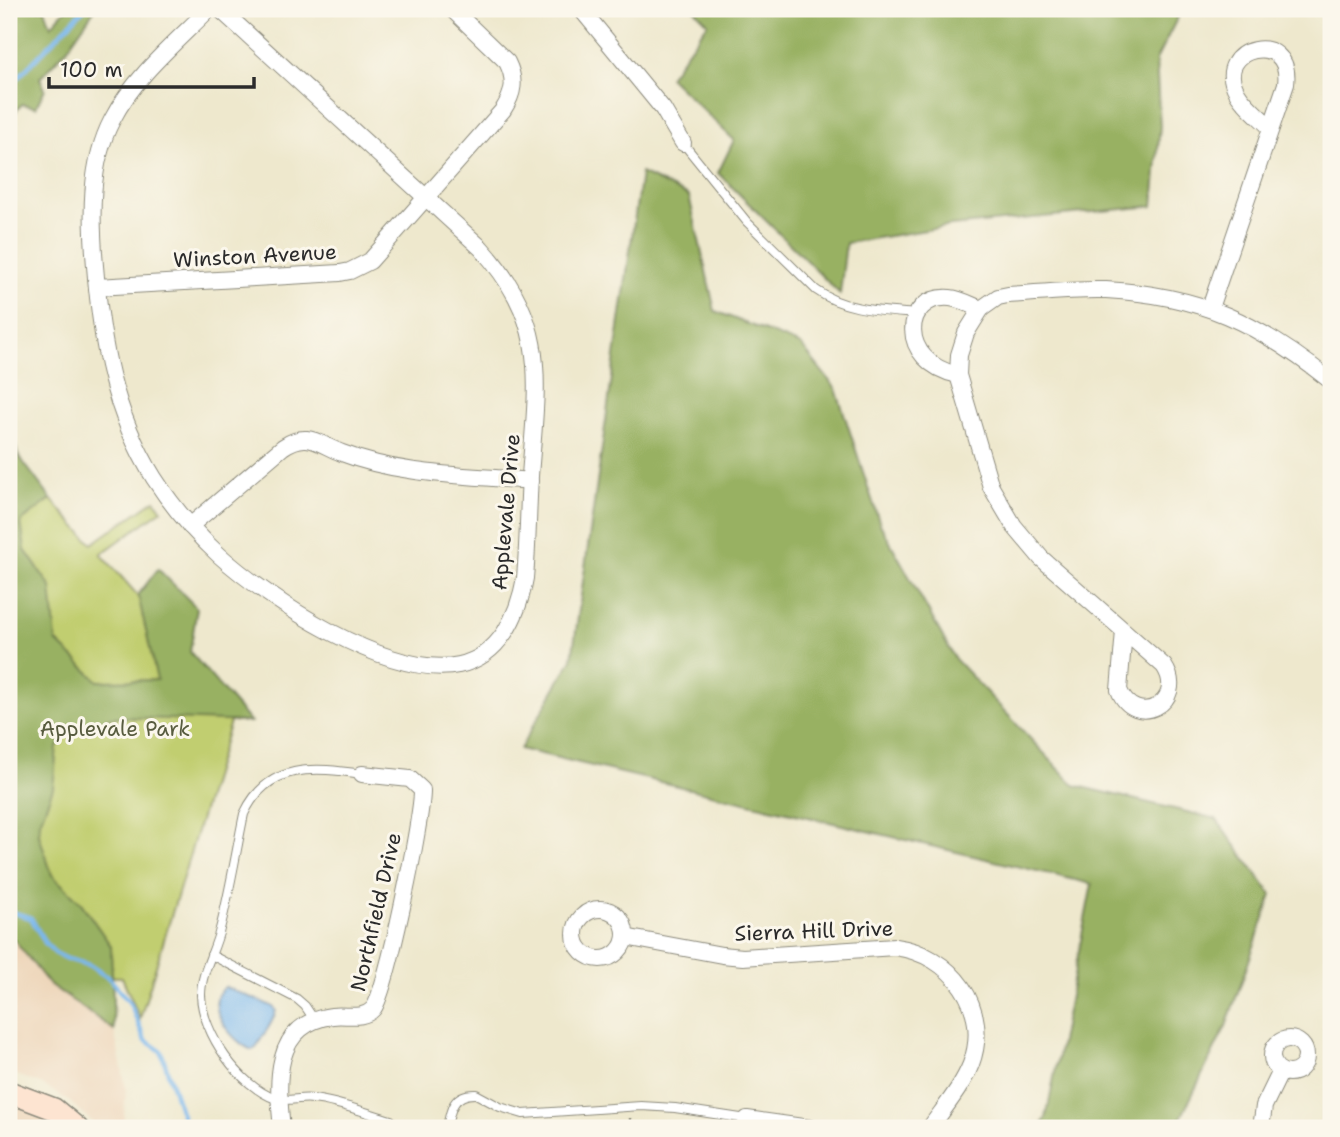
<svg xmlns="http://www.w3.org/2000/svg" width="1340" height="1137" viewBox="0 0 1340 1137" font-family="'Shantell Sans',sans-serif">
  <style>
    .built { fill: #eed7bb }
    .green { fill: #c1ce6f; stroke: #767c4d; stroke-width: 2 }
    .forest { fill: #98b162; stroke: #626e46; stroke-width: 2 }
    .water { fill: #7ab8ed; stroke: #52728c; stroke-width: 2 }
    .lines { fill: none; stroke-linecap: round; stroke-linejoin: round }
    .stream { stroke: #7ab8ed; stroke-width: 4.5 }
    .lane-casing { stroke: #8c8a7c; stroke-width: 10 }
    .street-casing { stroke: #8c8a7c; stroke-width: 18 }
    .secondary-casing { stroke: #8c8a7c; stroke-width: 24 }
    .path { stroke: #8c8a7c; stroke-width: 2.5; stroke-dasharray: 5 5; stroke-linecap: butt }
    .lane { stroke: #fff; stroke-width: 8 }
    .street { stroke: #fff; stroke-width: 16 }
    .secondary { stroke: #fde4d1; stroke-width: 21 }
    .labels { text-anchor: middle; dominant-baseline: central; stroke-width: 6; stroke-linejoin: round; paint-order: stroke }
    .street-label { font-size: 21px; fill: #2b2b2b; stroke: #fbf7ec }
    .park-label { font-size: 21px; fill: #585c3f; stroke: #fbf7ec }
  </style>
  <rect width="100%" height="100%" fill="#fbf7ec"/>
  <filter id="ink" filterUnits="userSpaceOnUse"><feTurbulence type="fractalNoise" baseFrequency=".0143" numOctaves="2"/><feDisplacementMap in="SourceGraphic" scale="14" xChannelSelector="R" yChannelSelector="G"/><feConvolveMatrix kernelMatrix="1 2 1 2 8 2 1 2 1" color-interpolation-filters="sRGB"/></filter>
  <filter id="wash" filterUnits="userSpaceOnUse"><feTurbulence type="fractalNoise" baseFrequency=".00686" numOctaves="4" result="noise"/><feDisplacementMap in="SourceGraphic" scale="28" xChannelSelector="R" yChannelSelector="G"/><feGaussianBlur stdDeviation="1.57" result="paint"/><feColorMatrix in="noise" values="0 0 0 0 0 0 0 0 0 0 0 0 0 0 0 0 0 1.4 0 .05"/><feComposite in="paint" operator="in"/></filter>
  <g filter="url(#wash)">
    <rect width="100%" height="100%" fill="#eee8cd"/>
    <g class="built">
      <path d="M 9,933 L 49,984 L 114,1030 L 126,1089 L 123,1128 L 99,1128 L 69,1101 L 43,1085 L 9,1072 Z"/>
      <path d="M 9,1102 L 44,1116 L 58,1128 L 9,1128 Z"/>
    </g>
    <path class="green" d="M 14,459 L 92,544 L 155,500 L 162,510 L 101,554 L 250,722 L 230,722 L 140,1019 L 122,977 L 60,975 L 12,895 L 9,461 Z"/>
    <g class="forest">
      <path d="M 9,9 L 45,9 L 51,26 L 66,9 L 95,9 L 67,49 L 40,78 L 45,89 L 36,107 L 22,104 L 15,112 L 9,128 Z"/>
      <path d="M 694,9 L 1182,9 L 1156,60 L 1160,126 L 1153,206 L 951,226 L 846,243 L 840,294 L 718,173 L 734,140 L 669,77 L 708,23 Z"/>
      <path d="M 641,173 L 689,196 L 715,311 L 801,345 L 836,389 L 880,524 L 955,659 L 1074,785 L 1216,819 L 1272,895 L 1226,1026 L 1176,1128 L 1040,1128 L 1046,1118 L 1092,884 L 520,749 L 572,659 Z"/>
      <path d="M 9,425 L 18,455 L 51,499 L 21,522 L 25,550 L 51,587 L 56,641 L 98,681 L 157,680 L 138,595 L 158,569 L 197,608 L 190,652 L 250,722 L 112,717 L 65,735 L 57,747 L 53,788 L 40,822 L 39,835 L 52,875 L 81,903 L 111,946 L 114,1030 L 49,984 L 9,933 Z"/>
    </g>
    <path class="water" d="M 225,987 L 272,1006 L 276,1010 C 273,1025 262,1035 256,1048 L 252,1050 C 233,1043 201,1004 225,987 Z"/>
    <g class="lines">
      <g class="stream">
        <path d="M 9,87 L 84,9"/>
        <path d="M 9,905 L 12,912 L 31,918 L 45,943 L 55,953 L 67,959 L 89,965 L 109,978 L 130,1003 L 145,1040 L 161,1051 L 186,1128"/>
      </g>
    </g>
  </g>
  <g filter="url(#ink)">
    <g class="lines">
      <g class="lane-casing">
        <g id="lane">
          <path d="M 683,143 L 747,222 L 816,290 C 845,311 883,311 918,314"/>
          <path d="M 362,774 C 315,767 268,762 244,814 C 236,852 230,891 220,929 C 215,951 201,972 201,995 C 202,1033 240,1087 276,1099 C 288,1102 301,1097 313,1099 C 339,1102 366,1113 391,1120 L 389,1128"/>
          <path d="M 211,955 L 297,999 L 305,1006 L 315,1021"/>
          <path d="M 447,1128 C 450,1110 453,1093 476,1094 L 500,1107 L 523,1114 L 641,1106 L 675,1108 L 747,1119"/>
        </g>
      </g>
      <g class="street-casing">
        <g id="street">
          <path d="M 209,9 C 175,43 134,77 112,120 C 89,164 91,218 95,266 C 101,341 113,412 154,478 C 172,506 194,532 219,555 C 269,600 388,679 459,665 C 500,656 518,616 525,578 C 528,544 528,510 530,476 C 537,381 550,324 481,248 L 220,9"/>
          <path d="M 581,9 L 663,109 L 683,143"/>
          <path d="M 97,287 L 340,273 L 350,271 L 370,261 L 503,110 C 514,93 516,80 507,62 L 452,9"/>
          <path d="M 1210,308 L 1286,84 C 1293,28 1211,47 1237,92 C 1245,106 1260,117 1271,128"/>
          <path d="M 958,375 C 897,362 902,294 950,298 C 961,299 971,305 981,309"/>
          <path d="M 190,526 L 283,447 C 308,430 318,444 342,453 C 401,476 468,475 530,481"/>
          <path d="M 1124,631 L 1119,690 C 1135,730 1188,702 1164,666 L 1041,558 L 1014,526 L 991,487 L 958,375 L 959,355 L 966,333 L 981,309 L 998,297 L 1008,295 C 1040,293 1074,289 1106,290 C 1201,295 1258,323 1331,381"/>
          <circle cx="600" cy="934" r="25"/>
          <path d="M 625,937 L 722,955 L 743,957 L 895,947 C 951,954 992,1008 971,1064 C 962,1087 944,1108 930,1128"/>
          <circle cx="1289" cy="1056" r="17"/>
          <path d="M 282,1128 C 277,1084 272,1024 332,1016 C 346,1014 363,1020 373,1009 C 386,995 423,815 422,790 L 410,779 L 362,774"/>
          <path d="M 745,1128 L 747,1119 L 810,1128"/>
          <path d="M 1261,1128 L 1264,1106 L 1281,1071"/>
        </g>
      </g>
      <g class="secondary-casing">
        <path id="secondary" d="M 9,1092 L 54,1109 L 77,1128"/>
      </g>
      <path class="path" d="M 630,1118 L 631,1128"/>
      <use href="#lane" class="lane"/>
      <use href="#street" class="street"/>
      <use href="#secondary" class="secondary"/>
    </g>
  </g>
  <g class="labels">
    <g class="street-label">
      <text transform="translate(255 256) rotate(-3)">Winston Avenue</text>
      <text transform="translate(506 512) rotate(-85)">Applevale Drive</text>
      <text transform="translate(376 912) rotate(-77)">Northfield Drive</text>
      <text transform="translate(814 931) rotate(-2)">Sierra Hill Drive</text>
    </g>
    <g class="park-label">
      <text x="115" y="729">Applevale Park</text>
    </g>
  </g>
  <rect width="1340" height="1137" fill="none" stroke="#fbf7ec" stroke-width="35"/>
  <path d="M49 77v10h205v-10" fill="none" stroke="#2b2b2b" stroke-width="3.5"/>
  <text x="60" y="77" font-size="21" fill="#2b2b2b" stroke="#fbf7ec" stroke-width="5" paint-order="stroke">100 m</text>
</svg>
